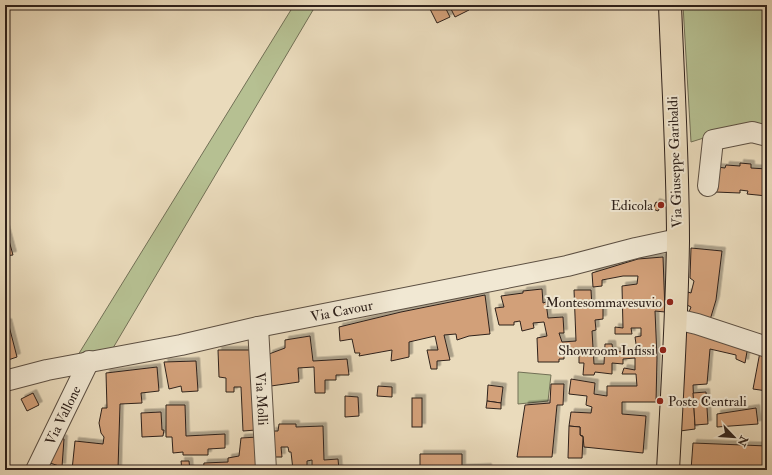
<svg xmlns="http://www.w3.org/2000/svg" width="772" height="475" viewBox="0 0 772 475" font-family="'IM FELL Double Pica',serif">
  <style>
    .green { fill: #b6c092; stroke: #727056 }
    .building { fill: #d2a079; stroke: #2e211b; filter: url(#shadow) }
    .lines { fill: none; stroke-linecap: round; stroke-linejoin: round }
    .minor-casing { stroke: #5d5043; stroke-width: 22 }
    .major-casing { stroke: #2e211b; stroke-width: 24 }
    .minor { stroke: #f1e8d3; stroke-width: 20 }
    .major { stroke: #eadbbc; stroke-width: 22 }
    .poi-dot { fill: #8f2418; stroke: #f1e8d3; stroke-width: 1.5 }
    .labels { text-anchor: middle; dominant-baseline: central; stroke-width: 4; stroke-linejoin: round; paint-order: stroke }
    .street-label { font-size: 14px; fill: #2e211b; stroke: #f1e8d3 }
    .poi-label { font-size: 14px; fill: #2e211b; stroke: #f1e8d3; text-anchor: end }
  </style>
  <defs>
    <filter id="shadow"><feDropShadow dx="3.5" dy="-3.5" stdDeviation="0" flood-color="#0004"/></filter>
  </defs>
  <rect width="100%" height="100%" fill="#eadbbc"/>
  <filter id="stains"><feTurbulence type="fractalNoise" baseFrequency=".005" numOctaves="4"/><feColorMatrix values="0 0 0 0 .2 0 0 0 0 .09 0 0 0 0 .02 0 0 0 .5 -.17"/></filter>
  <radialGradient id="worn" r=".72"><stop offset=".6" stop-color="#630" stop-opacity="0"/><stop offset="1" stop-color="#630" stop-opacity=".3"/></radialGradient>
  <g class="green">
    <path d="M 294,5 L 316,5 L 113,348 L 78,355 Z"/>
    <path d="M 683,5 L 767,5 L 767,131 L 710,136 L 691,142 Z"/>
    <path d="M 518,372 L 551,375 L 548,401 L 518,404 Z"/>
  </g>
  <g class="building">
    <path d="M 439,5 L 444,5 L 450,17 L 437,23 L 430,9 Z"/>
    <path d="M 449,5 L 467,5 L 469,10 L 455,17 Z"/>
    <path d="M 740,163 L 751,164 L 751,168 L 767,169 L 767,196 L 747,194 L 748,191 L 740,190 L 740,193 L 715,192 L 717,167 L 725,168 L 726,165 L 740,166 Z"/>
    <path d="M 656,202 L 662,204 L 658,211 L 653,209 Z"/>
    <path d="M 5,226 L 13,255 L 5,256 Z"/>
    <path d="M 691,248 L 722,251 L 716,300 L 710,320 L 689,312 L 691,307 L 685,304 L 688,292 L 691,293 L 694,281 L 690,278 Z"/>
    <path d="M 663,257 L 665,312 L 655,311 L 657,358 L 656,402 L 622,402 L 622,414 L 646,416 L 643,453 L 584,447 L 583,436 L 580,435 L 580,427 L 569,426 L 571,412 L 591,413 L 592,407 L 586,405 L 587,396 L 569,394 L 571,379 L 595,383 L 594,394 L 607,396 L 607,386 L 637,386 L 636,374 L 622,374 L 624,368 L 635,370 L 635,358 L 623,359 L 623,364 L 612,363 L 612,374 L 595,372 L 594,375 L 583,375 L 584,363 L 579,363 L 579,352 L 564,351 L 564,359 L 559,359 L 559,362 L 538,362 L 537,338 L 547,336 L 544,322 L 533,323 L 534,328 L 522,331 L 520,321 L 514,322 L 514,325 L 499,325 L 495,308 L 504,307 L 501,296 L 523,293 L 523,291 L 542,289 L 543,303 L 546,302 L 548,318 L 563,317 L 564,333 L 559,333 L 562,342 L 576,341 L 574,290 L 591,290 L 592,307 L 603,307 L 603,319 L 595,320 L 596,330 L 592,331 L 594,364 L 604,364 L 605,344 L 612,344 L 613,351 L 634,352 L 636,344 L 635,337 L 641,336 L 641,328 L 631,328 L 632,334 L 615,334 L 615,327 L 623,328 L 622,286 L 637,284 L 638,276 L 623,276 L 602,280 L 602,286 L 593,287 L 592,273 L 638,259 Z"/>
    <path d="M 485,295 L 490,334 L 469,336 L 457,340 L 456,334 L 444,335 L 450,360 L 437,361 L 437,369 L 431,369 L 427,350 L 438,350 L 435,336 L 409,342 L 409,357 L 391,361 L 392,350 L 359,356 L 360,353 L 355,353 L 352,339 L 340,341 L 339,327 L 401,312 Z"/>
    <path d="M 8,322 L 17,357 L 5,361 L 5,323 Z"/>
    <path d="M 682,328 L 748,346 L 745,363 L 736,359 L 736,355 L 710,349 L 707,384 L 693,385 L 695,429 L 680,431 Z"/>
    <path d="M 310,336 L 313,361 L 347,359 L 349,375 L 336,375 L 336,380 L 325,380 L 325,393 L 315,393 L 314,367 L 298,368 L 299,382 L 271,386 L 269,354 L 285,348 L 285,340 Z"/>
    <path d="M 218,350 L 255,350 L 256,430 L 243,431 L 241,387 L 234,387 L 234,392 L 226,392 L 226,378 L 219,377 Z"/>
    <path d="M 760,352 L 767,353 L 767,391 L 753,389 Z"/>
    <path d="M 196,361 L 198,391 L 182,392 L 181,386 L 169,389 L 164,362 Z"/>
    <path d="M 157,367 L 159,391 L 141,393 L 142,403 L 120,404 L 118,469 L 97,468 L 97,470 L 72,470 L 75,441 L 103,444 L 104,437 L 101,433 L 99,423 L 102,408 L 107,408 L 106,373 Z"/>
    <path d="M 551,384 L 564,384 L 563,405 L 557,405 L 552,457 L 517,457 L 525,405 L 550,403 Z"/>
    <path d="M 488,385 L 503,387 L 501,403 L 487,401 Z"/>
    <path d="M 378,386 L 392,387 L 392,397 L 377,396 Z"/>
    <path d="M 706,392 L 708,424 L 695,425 L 693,393 Z"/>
    <path d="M 33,393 L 39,405 L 27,411 L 21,399 Z"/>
    <path d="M 345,396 L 358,397 L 359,416 L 345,417 Z"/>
    <rect x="412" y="398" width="10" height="29"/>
    <path d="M 487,401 L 501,403 L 501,409 L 486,408 Z"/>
    <path d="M 166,405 L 185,405 L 186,436 L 225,434 L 225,448 L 208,449 L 208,455 L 183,455 L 183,452 L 173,453 L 172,437 L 166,437 Z"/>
    <path d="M 756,408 L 758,424 L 717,427 L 717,414 Z"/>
    <path d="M 161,412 L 162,430 L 164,430 L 163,436 L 142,437 L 141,413 Z"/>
    <path d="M 279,424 L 296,424 L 296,427 L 323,426 L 324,460 L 338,459 L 339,470 L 312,470 L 312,460 L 307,461 L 307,470 L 293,470 L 291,452 L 289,452 L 288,447 L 281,447 L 282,457 L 275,457 L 272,431 L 278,431 Z"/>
    <path d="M 569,426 L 580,427 L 580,435 L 583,437 L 582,458 L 568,458 Z"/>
    <path d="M 59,437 L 64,439 L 62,467 L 47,462 Z"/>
    <path d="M 258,437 L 258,470 L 203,470 L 204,463 L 228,462 L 228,458 L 239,456 L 241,438 Z"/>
    <path d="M 693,443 L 767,446 L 767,470 L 691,470 Z"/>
    <path d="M 420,454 L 462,454 L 462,468 L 488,467 L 488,470 L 420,470 Z"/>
    <path d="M 181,461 L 189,461 L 190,470 L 182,470 Z"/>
  </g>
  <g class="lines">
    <g class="minor-casing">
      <g id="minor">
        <path d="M 708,186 L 713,140 L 752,132 L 767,136"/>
        <path d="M 676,319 L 697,324 L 767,347"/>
        <path id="s1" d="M 258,327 L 266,470"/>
        <path id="s2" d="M 5,381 L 47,370 L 181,345 L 258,327 L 567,266 L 636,248 L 678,239"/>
        <path id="s3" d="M 36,470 L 89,361"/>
      </g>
    </g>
    <g class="major-casing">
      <path id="major" d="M 668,470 C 672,394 677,317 678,241 C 678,162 673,83 670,5"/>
    </g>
    <use href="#minor" class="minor"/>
    <use href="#major" class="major"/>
  </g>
  <g class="poi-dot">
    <circle cx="661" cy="205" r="4"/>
    <circle cx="670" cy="302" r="4"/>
    <circle cx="663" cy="350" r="4"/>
    <circle cx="660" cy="401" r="4"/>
  </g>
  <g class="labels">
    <g class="street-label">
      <text transform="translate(675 162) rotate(-92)">Via Giuseppe Garibaldi</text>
      <text stroke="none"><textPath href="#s2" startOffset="344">Via Cavour</textPath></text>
      <text stroke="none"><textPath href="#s1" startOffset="72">Via Molli</textPath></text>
      <text stroke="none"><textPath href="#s3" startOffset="61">Via Vallone</textPath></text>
    </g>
    <g class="poi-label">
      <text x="653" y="205">Edicola</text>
      <text x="662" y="302">Montesommavesuvio</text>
      <text x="655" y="350">Showroom Infissi</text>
      <text x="668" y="401" text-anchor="start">Poste Centrali</text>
    </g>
  </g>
  <rect width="772" height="475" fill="none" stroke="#eadbbc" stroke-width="20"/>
  <rect x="6" y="6" width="760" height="463" fill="none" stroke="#2e211b" stroke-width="2"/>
  <rect x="10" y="10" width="752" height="455" fill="none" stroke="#2e211b"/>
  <g transform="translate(734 437) rotate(115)" stroke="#f1e8d3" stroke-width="3" paint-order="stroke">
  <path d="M0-3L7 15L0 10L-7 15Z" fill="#2e211b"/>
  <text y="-6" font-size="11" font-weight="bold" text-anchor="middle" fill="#2e211b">N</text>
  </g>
  <rect width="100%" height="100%" filter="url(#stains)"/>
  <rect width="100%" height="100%" fill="url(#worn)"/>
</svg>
